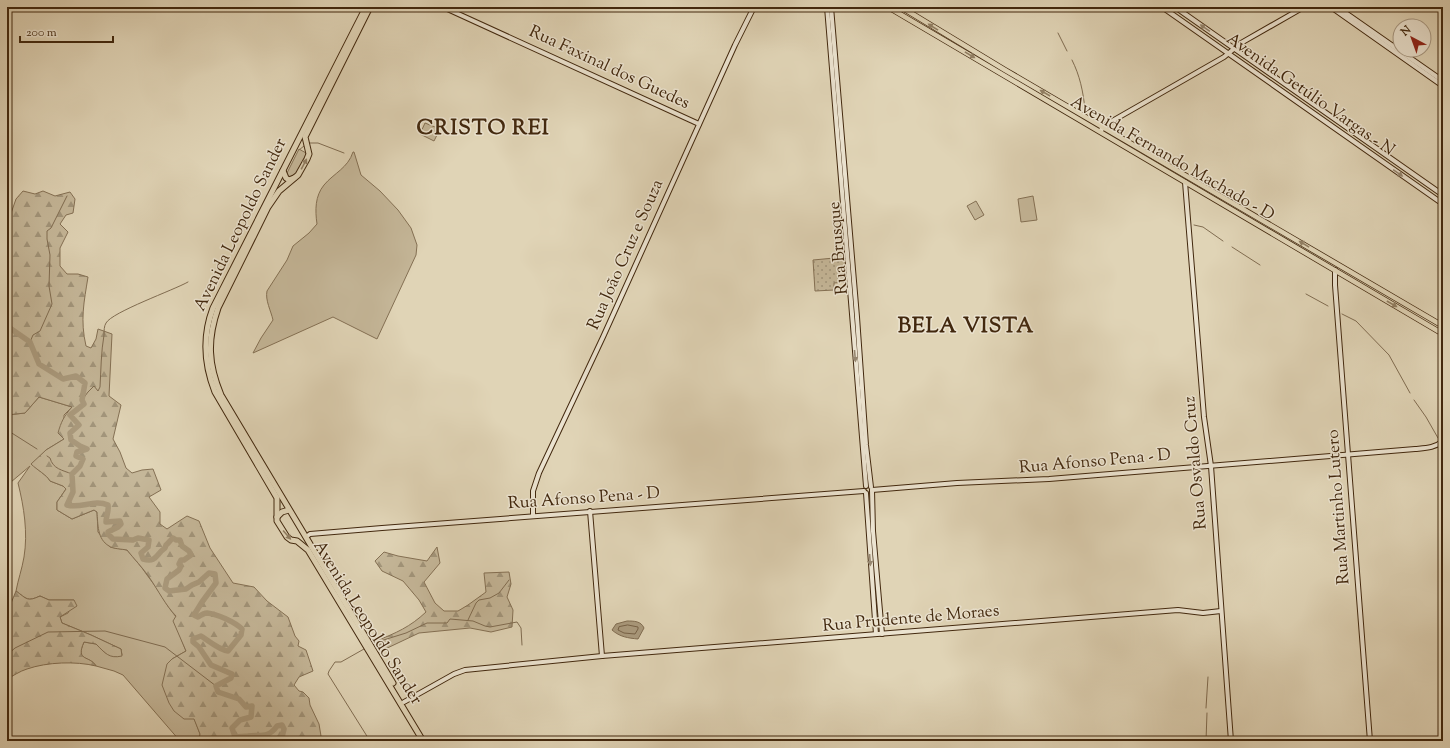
<svg xmlns="http://www.w3.org/2000/svg" width="1450" height="748" viewBox="0 0 1450 748" font-family="'Sorts Mill Goudy',serif">
  <style>
    .grass { fill: #c5b799; stroke: #847054 }
    .forest { fill: url(#forest-firs); stroke: #847054 }
    .park { fill: url(#park-dots); stroke: #847054 }
    .water { fill: #aa9a7d; stroke: #806c51 }
    .lines { fill: none; stroke-linecap: round; stroke-linejoin: round }
    .shore { stroke: #766146; stroke-width: 1 }
    .stream { stroke: #806c51; stroke-width: 1 }
    .river { stroke: #aa9a7d; stroke-width: 5.5 }
    .secondary-casing { stroke: #42280e; stroke-width: 6 }
    .primary-casing { stroke: #42280e; stroke-width: 6 }
    .highway-casing { stroke: #42280e; stroke-width: 7 }
    .secondary { stroke: #ebe3d0; stroke-width: 4 }
    .primary { stroke: #e0d4b6; stroke-width: 4.5 }
    .highway { stroke: #e0d4b6; stroke-width: 5 }
    .oneway { fill: #917e62 }
    .oneway2 { fill: #96866f }
    .labels { text-anchor: middle; dominant-baseline: central; stroke-width: 3; stroke-linejoin: round; paint-order: stroke }
    .street-label { font-size: 17px; fill: #42280e; stroke: #ebe3d0 }
    .district-label { font-size: 21px; font-weight: bold; letter-spacing: 1px; fill: #42280e; stroke: #ebe3d0 }
  </style>
  <defs>
    <pattern id="forest-firs" width="22" height="20" patternUnits="userSpaceOnUse"><rect width="22" height="20" fill="#c5b799"/><path d="M5 1l3.5 6h-7zM16 11l3.5 6h-7z" fill="#a2957b"/></pattern>
    <pattern id="park-dots" width="8" height="8" patternUnits="userSpaceOnUse"><rect width="8" height="8" fill="#c5b799"/><path d="M2 2h.1M6 6h.1" fill="none" stroke="#a2957b" stroke-width="1.8" stroke-linecap="round"/></pattern>
  </defs>
  <rect width="100%" height="100%" fill="#e0d4b6"/>
  <filter id="stains"><feTurbulence type="fractalNoise" baseFrequency=".005" numOctaves="4"/><feColorMatrix values="0 0 0 0 .2 0 0 0 0 .09 0 0 0 0 .02 0 0 0 .5 -.17"/></filter>
  <radialGradient id="worn" r=".72"><stop offset=".6" stop-color="#630" stop-opacity="0"/><stop offset="1" stop-color="#630" stop-opacity=".3"/></radialGradient>
  <g class="grass">
    <path d="M 425,123 L 440,129 L 434,141 L 420,134 Z"/>
    <path d="M 299,149 L 306,153 C 304,162 299,174 290,177 L 286,175 Z"/>
    <path d="M 353,152 L 354,152 L 361,175 L 380,191 L 398,210 L 411,228 L 417,245 L 416,255 L 377,339 L 333,317 L 253,353 L 261,338 L 273,320 C 271,311 265,300 267,291 L 287,260 L 293,246 L 309,233 L 317,224 C 315,210 315,196 324,185 C 334,173 348,168 353,152 Z"/>
    <path d="M 1033,196 L 1037,220 L 1021,222 L 1018,199 Z"/>
    <path d="M 976,201 L 984,215 L 975,220 L 967,206 Z"/>
    <path d="M 39,397 L 72,407 L 64,415 L 64,439 L 46,450 L 32,464 C 37,470 47,475 50,481 L 63,486 L 66,489 L 57,502 L 57,510 L 72,519 L 94,510 L 97,512 L 98,532 L 110,547 L 127,550 C 134,558 141,566 147,575 C 158,588 165,604 176,617 L 174,621 L 186,651 L 172,659 L 200,734 L 199,741 L 180,741 L 123,675 L 114,671 L 96,666 C 89,655 75,662 84,642 L 96,644 C 104,652 110,659 122,655 L 121,649 L 91,635 L 62,623 L 60,617 L 68,613 L 74,600 L 49,600 L 40,596 C 27,602 27,599 16,591 C 18,580 22,569 24,557 C 28,533 24,507 18,483 L 30,466 L 11,482 L 7,484 L 7,415 L 25,413 Z"/>
  </g>
  <g class="forest">
    <path d="M 23,191 L 35,194 L 43,191 L 55,196 L 70,192 L 75,199 L 73,213 L 66,215 L 60,224 L 68,232 L 60,248 L 60,266 L 67,274 L 78,274 L 88,277 C 84,302 80,320 86,346 L 91,348 L 96,339 L 98,329 L 112,334 L 109,396 L 121,405 L 113,439 L 120,452 L 126,468 L 132,473 L 142,470 L 153,469 L 161,490 L 149,497 L 160,512 L 160,524 L 167,529 L 187,516 L 199,521 L 210,548 L 233,583 L 254,587 L 267,601 L 288,617 L 295,636 L 299,641 L 298,646 L 306,650 L 313,671 L 299,677 L 294,685 L 299,691 L 303,692 L 309,698 L 310,705 L 319,724 L 321,736 L 325,741 L 199,741 L 200,734 L 194,719 L 184,719 L 174,711 L 169,703 L 162,685 L 167,664 L 172,659 L 186,651 L 173,621 L 176,616 C 166,606 158,590 149,577 C 143,568 134,559 127,550 C 122,549 113,549 109,546 C 97,539 98,524 97,512 L 94,510 L 72,519 L 57,510 L 57,502 L 66,489 L 63,486 L 50,481 C 47,475 37,470 31,464 L 46,450 L 64,439 L 58,433 C 61,422 64,416 72,407 L 39,397 L 25,413 L 7,415 L 7,221 L 9,219 L 16,199 Z"/>
    <path d="M 437,547 L 440,563 L 424,582 L 435,603 L 444,611 L 458,611 L 468,605 L 486,592 L 484,573 L 509,572 L 511,584 L 507,597 L 513,610 L 512,627 L 491,632 L 470,628 L 419,633 L 381,651 L 376,641 C 396,633 410,627 426,612 L 419,600 L 403,581 L 382,571 L 375,561 L 384,552 L 398,556 L 427,561 Z"/>
    <path d="M 16,591 C 27,599 27,602 40,596 L 49,600 L 74,600 L 77,606 L 60,617 L 62,623 L 91,635 L 121,649 L 122,656 C 109,659 105,653 96,644 L 84,642 C 75,662 90,655 96,666 C 76,661 47,662 27,669 C 20,671 13,676 7,679 L 7,613 Z"/>
  </g>
  <path class="park" d="M 845,257 L 847,282 L 834,283 L 834,290 L 815,291 L 813,260 Z"/>
  <path class="water" d="M 627,621 C 634,621 641,621 644,628 L 638,639 C 628,638 620,637 612,630 L 616,624 Z"/>
  <g class="lines">
    <path class="shore" d="M 628,625 L 638,627 L 638,629 L 635,634 L 624,633 L 618,630 L 619,627 Z"/>
    <g class="stream">
      <path d="M 1058,33 L 1067,51"/>
      <path d="M 1072,60 C 1080,76 1083,91 1085,109"/>
      <path d="M 308,143 L 318,143 L 344,153"/>
      <path d="M 299,150 L 304,146"/>
      <path d="M 1194,225 L 1203,227 L 1223,241"/>
      <path d="M 1232,247 L 1260,265"/>
      <path d="M 1306,294 L 1328,306"/>
      <path d="M 1342,314 L 1356,321 L 1389,355 L 1410,393"/>
      <path d="M 30,342 L 33,335 L 40,331 L 52,304 L 49,286 L 50,255 L 47,239 L 47,231 L 51,228 L 67,196"/>
      <path d="M 82,400 L 88,392 L 94,386 L 98,391 L 100,387 C 101,370 101,352 104,335 C 104,331 104,326 106,323 C 112,312 174,290 188,282"/>
      <path d="M 1414,400 L 1426,417 L 1438,438"/>
      <path d="M 7,430 L 37,449"/>
      <path d="M 47,456 L 50,458 C 53,469 62,470 72,474"/>
      <path d="M 468,620 L 476,603 L 479,600 L 490,598 L 499,593 L 509,580"/>
      <path d="M 374,643 L 406,633 L 427,623 L 447,623 L 450,619 L 473,621 L 485,626 L 490,627 L 517,622 L 521,628 L 522,645"/>
      <path d="M 364,649 L 341,662 L 335,662 L 329,671 L 328,674 L 370,741"/>
      <path d="M 7,655 L 15,648 L 48,632 L 105,631 L 165,647 L 216,686"/>
      <path d="M 1206,708 L 1208,677"/>
      <path d="M 1206,741 L 1207,713"/>
    </g>
    <path class="river" d="M 7,326 L 30,342 L 39,364 L 63,379 L 76,376 L 85,383 L 82,400 L 84,404 L 70,415 L 79,425 L 70,433 L 71,440 L 80,446 L 87,449 L 77,452 L 76,456 L 83,459 L 80,466 L 72,474 L 73,492 L 67,505 C 81,509 94,499 108,505 C 109,512 106,516 106,522 L 120,521 L 121,524 L 118,527 L 108,532 L 108,534 L 113,539 L 133,540 L 138,538 L 149,540 L 148,547 L 141,553 L 143,559 C 157,563 156,554 165,548 L 166,545 C 169,543 170,540 173,538 L 176,540 L 180,540 L 182,546 L 189,551 L 191,555 L 184,560 L 181,560 L 179,564 L 181,566 L 179,570 L 167,579 L 165,588 L 169,591 L 186,589 L 192,585 L 199,582 L 209,573 L 215,574 L 216,583 L 202,602 L 194,615 L 198,617 C 201,615 204,613 207,613 C 217,614 235,622 242,629 L 241,635 L 228,651 C 219,650 209,641 201,636 L 193,639 L 193,642 L 199,647 L 211,665 L 232,674 L 231,678 L 216,686 L 218,692 L 239,699 L 246,707 L 252,706 L 251,717 L 240,720 L 232,728 L 235,737 C 239,737 244,736 248,736 C 260,734 268,739 277,726 L 282,725 L 284,729 L 281,741"/>
    <g class="secondary-casing">
      <g id="secondary">
        <path d="M 443,7 L 699,124"/>
        <path d="M 827,7 L 866,486"/>
        <path d="M 831,7 L 857,317 L 866,445 L 871,487"/>
        <path d="M 1162,7 L 1443,204"/>
        <path d="M 1175,7 L 1443,195"/>
        <path d="M 1331,7 L 1443,86"/>
        <path d="M 1337,7 L 1443,81"/>
        <path d="M 1101,130 L 1107,124 L 1224,57 L 1241,43 L 1304,7"/>
        <path d="M 1185,182 L 1204,417 L 1211,466 L 1231,741"/>
        <path d="M 1335,270 L 1335,285 L 1370,741"/>
        <path d="M 872,490 L 957,483 L 1049,479 L 1415,449 C 1425,448 1435,448 1443,441"/>
        <path d="M 872,490 L 873,531 L 882,634"/>
        <path d="M 866,493 L 876,634"/>
        <path d="M 590,511 L 602,656"/>
        <path d="M 533,516 L 533,491 L 539,473 L 603,337 L 735,45 L 754,7"/>
        <path d="M 306,537 L 310,534 L 382,528 L 864,491"/>
        <path d="M 404,702 L 454,674 L 465,670 L 602,656 L 1178,610 L 1203,613 L 1221,611"/>
      </g>
    </g>
    <g class="primary-casing">
      <g id="primary">
        <path d="M 888,7 L 1443,334"/>
        <path d="M 901,7 L 1005,70 L 1443,326"/>
      </g>
    </g>
    <g class="highway-casing">
      <g id="highway">
        <path d="M 366,7 L 213,308 C 202,337 204,364 215,392 L 277,498 L 277,521 L 287,537 L 291,540 L 297,541 L 308,550 L 423,741"/>
        <path d="M 370,7 L 305,137 L 309,154 L 307,159 L 298,175 L 279,191 L 268,207 L 218,308 C 207,340 208,364 221,395 L 393,683"/>
        <path d="M 283,171 L 286,178 L 289,180 L 294,178"/>
        <path d="M 277,517 L 282,512 L 289,510"/>
      </g>
    </g>
    <use href="#secondary" class="secondary"/>
    <use href="#primary" class="primary"/>
    <use href="#highway" class="highway"/>
  </g>
  <defs><path id="oneway-solid" d="M-6-.8H1V-3.2L6.5 0L1 3.2V.8H-6Z"/></defs>
  <g class="oneway">
    <use href="#oneway-solid" transform="translate(933 27) rotate(-148)"/>
    <use href="#oneway-solid" transform="translate(970 55) rotate(31)"/>
    <use href="#oneway-solid" transform="translate(1045 93) rotate(-150)"/>
    <use href="#oneway-solid" transform="translate(304 164) rotate(-62)"/>
    <use href="#oneway-solid" transform="translate(1304 244) rotate(-149)"/>
    <use href="#oneway-solid" transform="translate(1392 304) rotate(30)"/>
    <use href="#oneway-solid" transform="translate(287 535) rotate(49)"/>
  </g>
  <g class="oneway2">
    <use href="#oneway-solid" transform="translate(1205 28) rotate(-145)"/>
    <use href="#oneway-solid" transform="translate(1398 173) rotate(35)"/>
    <use href="#oneway-solid" transform="translate(855 356) rotate(85)"/>
    <use href="#oneway-solid" transform="translate(870 560) rotate(86)"/>
  </g>
  <g class="labels">
    <g class="street-label">
      <text transform="translate(609 68) rotate(25)">Rua Faxinal dos Guedes</text>
      <text transform="translate(1310 95) rotate(35)">Avenida Getúlio Vargas - N</text>
      <text transform="translate(1172 159) rotate(30)">Avenida Fernando Machado - D</text>
      <text transform="translate(241 225) rotate(-64)">Avenida Leopoldo Sander</text>
      <text transform="translate(839 248) rotate(-95)">Rua Brusque</text>
      <text transform="translate(626 255) rotate(-66)">Rua João Cruz e Souza</text>
      <text transform="translate(1095 462) rotate(-5)">Rua Afonso Pena - D</text>
      <text transform="translate(1196 463) rotate(-95)">Rua Osvaldo Cruz</text>
      <text transform="translate(584 499) rotate(-4)">Rua Afonso Pena - D</text>
      <text transform="translate(1339 507) rotate(-94)">Rua Martinho Lutero</text>
      <text transform="translate(911 619) rotate(-5)">Rua Prudente de Moraes</text>
      <text transform="translate(367 623) rotate(58)">Avenida Leopoldo Sander</text>
    </g>
    <g class="district-label">
      <text x="483" y="129">CRISTO REI</text>
      <text x="966" y="327">BELA VISTA</text>
    </g>
  </g>
  <rect width="1450" height="748" fill="none" stroke="#e0d4b6" stroke-width="24"/>
  <rect x="8" y="8" width="1434" height="732" fill="none" stroke="#42280e" stroke-width="2"/>
  <rect x="12" y="12" width="1426" height="724" fill="none" stroke="#42280e"/>
  <g transform="translate(1412 38) rotate(319)"><circle r="19" fill="#ebe3d0" stroke="#a79882"/>
  <path d="M0-3L7 15L0 10L-7 15Z" fill="#8f2418"/>
  <text y="-6" font-size="11" font-weight="bold" text-anchor="middle" fill="#42280e">N</text>
  </g>
  <path d="M20 36v6h93v-6" fill="none" stroke="#42280e" stroke-width="2"/>
  <text x="26" y="36" font-size="12" fill="#42280e" stroke="#ebe3d0" stroke-width="3" paint-order="stroke">200 m</text>
  <rect width="100%" height="100%" filter="url(#stains)"/>
  <rect width="100%" height="100%" fill="url(#worn)"/>
</svg>
